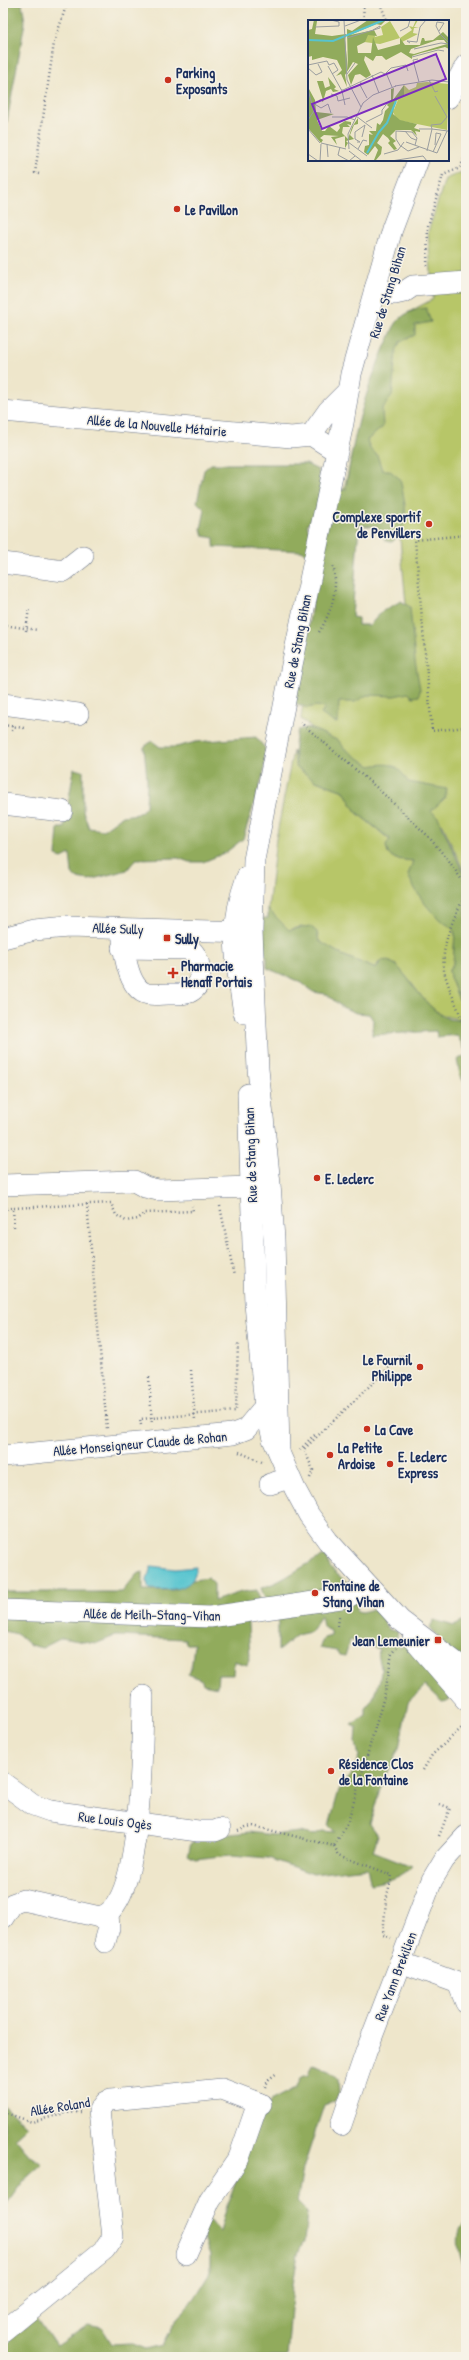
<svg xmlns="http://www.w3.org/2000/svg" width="469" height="2360" viewBox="0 0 469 2360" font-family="'Patrick Hand',sans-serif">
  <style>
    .green { fill: #b7c668; stroke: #697a63 }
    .forest { fill: #91ab5c; stroke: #566d5d }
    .water { fill: #57c4cf; stroke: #397a96 }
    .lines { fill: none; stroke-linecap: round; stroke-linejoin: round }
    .minor-casing { stroke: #656f84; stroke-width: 22 }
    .path { stroke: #656f84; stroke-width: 2.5; stroke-dasharray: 1 3; stroke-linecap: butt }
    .minor { stroke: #fff; stroke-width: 21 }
    .poi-dot { fill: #c8321e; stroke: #f7f3e8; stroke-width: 1.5 }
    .labels { text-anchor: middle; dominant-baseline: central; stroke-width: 3; stroke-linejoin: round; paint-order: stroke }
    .poi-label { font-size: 14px; font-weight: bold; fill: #1b2f5e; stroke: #f7f3e8; text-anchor: start }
    .street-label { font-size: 14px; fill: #1b2f5e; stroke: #f7f3e8 }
    .inset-river { fill: none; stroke: #57c4cf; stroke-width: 2 }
    .inset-road { fill: none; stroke: #9a9d9f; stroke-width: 1 }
    .view { fill: #7b2cbf; fill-opacity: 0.15; stroke: #7b2cbf; stroke-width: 2 }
    .inset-edge { fill: none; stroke: #1b2f5e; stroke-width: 2 }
  </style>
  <rect width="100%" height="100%" fill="#f7f3e8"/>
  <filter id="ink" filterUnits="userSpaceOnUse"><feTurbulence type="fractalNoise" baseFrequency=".025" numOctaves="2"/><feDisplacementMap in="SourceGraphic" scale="8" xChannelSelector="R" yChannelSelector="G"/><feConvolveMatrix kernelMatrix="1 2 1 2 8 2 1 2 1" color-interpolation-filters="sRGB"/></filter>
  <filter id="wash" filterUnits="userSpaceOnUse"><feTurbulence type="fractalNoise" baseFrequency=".012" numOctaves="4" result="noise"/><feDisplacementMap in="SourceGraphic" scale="16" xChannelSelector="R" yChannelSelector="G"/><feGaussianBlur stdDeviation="0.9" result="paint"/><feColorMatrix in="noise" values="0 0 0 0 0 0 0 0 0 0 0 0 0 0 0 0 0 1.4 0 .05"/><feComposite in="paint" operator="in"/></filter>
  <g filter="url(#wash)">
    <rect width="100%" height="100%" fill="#eee6cb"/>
    <g class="green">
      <path d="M 466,166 L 466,876 L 442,823 L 394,800 L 301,719 L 304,695 L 413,680 L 399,528 L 341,500 C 349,468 382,335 401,318 C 410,310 423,305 433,299 L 428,232 L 445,179 L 464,171 Z"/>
      <path d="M 293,751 L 296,767 L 316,781 L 344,791 L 356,812 L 390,840 L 388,854 L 396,859 L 414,861 L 440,919 L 452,927 L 455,934 L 453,964 L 449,970 L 450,977 L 459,1000 L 466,1001 L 465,1018 C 424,1023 417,976 387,960 L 378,963 L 376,969 L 342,955 L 318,941 L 317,932 L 301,927 L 289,930 L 268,909 L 276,839 Z"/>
    </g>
    <g class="forest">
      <path d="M 3,3 L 22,3 L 25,22 L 3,143 Z"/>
      <path d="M 426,308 L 431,322 L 415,325 L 415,335 L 400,342 L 396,351 L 392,396 L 382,409 L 383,427 L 367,440 L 370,449 L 377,455 L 382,470 L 389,470 L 400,479 C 405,503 412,525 392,542 L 386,541 L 376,527 L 359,525 L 352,617 L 358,618 L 358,625 L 370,625 L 381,612 L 401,601 L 410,607 L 415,661 L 420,689 L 419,696 L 413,697 L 408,693 L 394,696 L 367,695 L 355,702 L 339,702 L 338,722 L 335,723 L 321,714 L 325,708 L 317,706 L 307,708 L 295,703 L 320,558 L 301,551 L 214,547 L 214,538 L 203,536 L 201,529 L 205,510 L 197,502 L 204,470 L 211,464 L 306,464 L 318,470 C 323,495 322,504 307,525 L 310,533 L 331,493 L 346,489 C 352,440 365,389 386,344 C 390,338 392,328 397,322 C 404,313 415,309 426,308 Z"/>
      <path d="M 305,728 L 313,729 L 339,741 L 345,749 L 370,766 C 391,762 397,764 408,782 L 447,789 L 445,798 L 431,811 L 438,817 L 466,879 L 466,1001 L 459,1000 L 450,977 L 449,970 L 453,964 L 455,933 C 451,925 446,925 439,919 C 426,907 415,891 408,875 L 413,861 L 396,859 L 388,854 L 386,846 L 390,839 L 356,812 L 344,791 L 316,781 L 296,767 C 294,753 294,743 298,730 Z"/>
      <path d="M 256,737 L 265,748 L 264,772 L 243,839 L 225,853 L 203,862 L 189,862 L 178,858 L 136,859 L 127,870 L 89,880 L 76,878 L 72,873 L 70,854 L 62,858 L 56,856 L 58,828 L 64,828 L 74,769 L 83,771 L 83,811 L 89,828 L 103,830 L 122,816 L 138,814 L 146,807 L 147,780 L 144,747 L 152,741 L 160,747 L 176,747 L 196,742 Z"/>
      <path d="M 268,909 L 289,930 L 310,926 L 317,932 L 319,941 L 342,955 L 376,969 L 381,960 C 386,960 391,962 396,965 C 410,977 440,1035 466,1016 L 466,1052 L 457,1035 L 437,1037 L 436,1031 L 372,1035 L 373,1020 L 369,1014 L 356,1013 L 342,1007 L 326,994 L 313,992 L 302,983 L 267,968 L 267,958 L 262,948 L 263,918 L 268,918 Z"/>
      <path d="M 466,1055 L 466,1086 L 460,1075 L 457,1060 Z"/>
      <path d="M 325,1556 L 331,1569 L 355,1589 C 354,1598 358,1603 357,1611 L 362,1612 L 377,1608 L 386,1617 L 384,1623 L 387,1629 L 398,1632 L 396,1641 L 399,1648 L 409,1642 L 451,1694 L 448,1701 L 442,1702 L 425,1686 L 408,1702 L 399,1748 L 379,1792 L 370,1824 L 378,1835 L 373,1851 L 412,1866 C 402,1878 386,1881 371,1884 L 367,1868 L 313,1874 L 268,1858 L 231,1855 L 195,1859 L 188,1855 L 191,1843 L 203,1837 L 249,1832 L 273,1835 L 299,1832 L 313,1835 L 322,1831 L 335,1832 L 329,1826 L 339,1790 L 352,1774 L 359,1756 L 356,1743 L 357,1728 L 351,1725 L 366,1715 L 366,1707 C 374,1700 381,1681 381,1670 C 381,1662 377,1658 379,1649 L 350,1640 L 345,1656 L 339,1655 L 337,1651 L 319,1648 L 324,1638 L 331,1636 L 331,1631 L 323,1627 L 321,1616 L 310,1632 L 297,1635 L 278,1651 L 278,1613 L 267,1605 L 261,1588 C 286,1581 302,1564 325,1556 Z"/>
      <path d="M 143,1572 L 143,1590 L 174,1590 L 193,1580 L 208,1578 L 214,1584 L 214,1601 L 241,1592 L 257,1590 L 259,1600 L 247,1609 L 250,1656 L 247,1665 L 234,1661 L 233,1675 L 218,1675 L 217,1687 L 203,1684 L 202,1680 L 188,1674 L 192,1663 L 194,1644 L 186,1644 L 185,1639 L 115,1636 L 95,1644 L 62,1638 L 42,1648 L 30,1645 L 18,1634 L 3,1631 L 3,1586 L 7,1592 L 122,1592 L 137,1574 Z"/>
      <path d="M 434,1620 L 454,1626 L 466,1620 L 466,1663 L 448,1649 L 430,1627 Z"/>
      <path d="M 313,2065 L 330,2071 L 338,2078 L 339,2093 L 335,2101 L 324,2105 L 303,2169 L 297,2202 L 307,2212 L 304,2241 L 298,2254 L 293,2285 L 287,2357 L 3,2357 L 9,2340 L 37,2318 L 56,2346 L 88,2325 L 102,2328 L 112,2344 L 130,2343 L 146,2349 L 162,2345 L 173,2324 L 190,2304 L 210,2272 L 210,2255 L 202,2232 L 208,2218 L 220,2232 L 228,2202 L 252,2139 L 270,2101 L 295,2088 L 301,2077 L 309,2075 Z"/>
      <path d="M 3,2104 L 27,2127 L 15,2138 L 30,2156 L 42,2164 L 24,2180 L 3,2209 Z"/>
      <path d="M 466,2223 L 466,2269 C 459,2260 453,2229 466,2223 Z"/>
    </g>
    <path class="water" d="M 151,1566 L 175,1569 L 196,1567 C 195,1592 169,1590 150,1589 L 148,1588 L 147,1580 Z"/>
  </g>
  <g filter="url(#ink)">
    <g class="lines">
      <g class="minor-casing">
        <g id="minor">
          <path d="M 448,98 L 466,65"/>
          <path d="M 375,289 L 395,294 L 404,292 L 413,286 L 466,282"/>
          <path d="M 3,411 L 291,437 L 311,435 L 336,451"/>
          <path d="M 311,435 L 328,411 L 347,392"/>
          <path d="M 3,563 L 64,571 L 83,556"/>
          <path d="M 3,704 L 78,714"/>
          <path d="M 3,804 L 62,811"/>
          <path d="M 3,938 L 34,930 L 68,927 L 247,932"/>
          <path d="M 122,948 L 190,949 C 200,956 205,982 193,990 C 187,995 177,994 169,994 C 162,994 154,995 148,994 C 127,990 122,945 123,929"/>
          <path d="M 244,1013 C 236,961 228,928 247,877"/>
          <path d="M 248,1094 L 255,1304 L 265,1406 L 273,1439 L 295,1489 L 309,1515 L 328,1541 L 400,1620 L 466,1670"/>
          <path d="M 3,1185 L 134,1181 L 145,1187 L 158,1190 L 251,1187"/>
          <path d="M 279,1451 L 274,1239 L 270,1184 L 258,1069 L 255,1003 L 252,931 L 254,860 L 292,665 L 343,423 L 351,374 L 392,229 L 418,160"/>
          <path d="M 3,1456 L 233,1434 L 246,1429 L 265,1406"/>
          <path d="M 270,1484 L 289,1478"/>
          <path d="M 3,1610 L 210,1617 L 348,1597 L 367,1586"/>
          <path d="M 413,1639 L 466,1700"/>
          <path d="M 3,1783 L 33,1805 L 50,1811 L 198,1831 L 215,1831 L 220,1829"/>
          <path d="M 3,1918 L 12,1904 L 23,1900 L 100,1917 C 144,1905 142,1737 143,1696"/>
          <path d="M 105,1942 L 109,1928 L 108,1914"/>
          <path d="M 400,1962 L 458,1983 L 466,2003"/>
          <path d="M 341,2125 L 366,2052 L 432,1880 L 444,1860 L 466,1836"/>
          <path d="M 186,2254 L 210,2200 L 239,2158 L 258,2103"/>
          <path d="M 3,2332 L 105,2249 L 113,2237 L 99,2110 L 105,2102 L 111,2100 L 222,2089 L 261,2104"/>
        </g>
      </g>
      <g class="path">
        <path d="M 363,3 L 364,21"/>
        <path d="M 380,3 L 387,21"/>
        <path d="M 39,174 L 35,173 L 54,43 L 67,3"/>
        <path d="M 427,266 L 428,226 L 443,175 L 460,168 L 466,155"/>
        <path d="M 466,535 L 415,540 L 432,731 L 466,727"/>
        <path d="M 3,625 L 38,630"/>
        <path d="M 26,631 L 29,608"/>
        <path d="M 319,632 C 331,613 339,589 333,566"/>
        <path d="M 300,722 L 376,787 L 427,835 L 449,861 L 466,886"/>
        <path d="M 3,725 L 24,728"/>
        <path d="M 12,731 L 13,724"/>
        <path d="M 466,821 L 466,839"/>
        <path d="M 466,894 C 454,917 441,943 444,970 C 447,986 460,1012 466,1030"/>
        <path d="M 87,1204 L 107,1429"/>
        <path d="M 220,1206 L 234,1276"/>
        <path d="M 3,1209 L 13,1208"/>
        <path d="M 14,1227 L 13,1208 L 111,1203 L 116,1215 L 126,1221 L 138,1219 L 145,1213 L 193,1211 L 192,1206"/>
        <path d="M 379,1356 L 389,1367"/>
        <path d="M 191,1370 L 195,1420"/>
        <path d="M 149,1377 L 152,1424"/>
        <path d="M 141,1425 L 140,1419 L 236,1411 L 238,1342"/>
        <path d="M 300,1450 L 313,1436 L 317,1434"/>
        <path d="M 239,1452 L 262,1462"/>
        <path d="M 310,1478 L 313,1470 L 304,1449 L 402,1355 L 406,1360"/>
        <path d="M 338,1626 L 339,1617"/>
        <path d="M 423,1770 L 432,1755 L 466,1724"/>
        <path d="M 238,1831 L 246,1827 L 253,1826 L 334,1846 L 348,1822 L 385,1693 L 392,1653 L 396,1648"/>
        <path d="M 439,1836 L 450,1808 L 440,1804"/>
        <path d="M 334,1846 L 339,1855 L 392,1875 L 386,1900 L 383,1935 L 391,1938"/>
        <path d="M 265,2087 L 269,2079 L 277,2073"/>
        <path d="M 3,2112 L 32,2122 L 65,2113 L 81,2112"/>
      </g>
      <use href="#minor" class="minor"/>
    </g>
  </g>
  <g class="poi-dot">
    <circle cx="168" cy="80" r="4"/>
    <circle cx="177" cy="209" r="4"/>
    <circle cx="429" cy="524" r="4"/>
    <rect x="163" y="934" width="8" height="8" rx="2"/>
    <path d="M171 967h4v4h4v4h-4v4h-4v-4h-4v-4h4z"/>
    <circle cx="317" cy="1178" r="4"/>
    <circle cx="420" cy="1367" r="4"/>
    <circle cx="367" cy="1429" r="4"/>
    <circle cx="330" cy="1455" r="4"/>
    <circle cx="390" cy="1464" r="4"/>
    <circle cx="315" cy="1593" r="4"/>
    <rect x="434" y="1636" width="8" height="8" rx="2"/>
    <circle cx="331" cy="1771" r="4"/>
  </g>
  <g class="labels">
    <g class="poi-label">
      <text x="176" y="72">Parking<tspan x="176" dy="16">Exposants</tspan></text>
      <text x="185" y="209">Le Pavillon</text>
      <text x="421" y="516" text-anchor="end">Complexe sportif<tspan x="421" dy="16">de Penvillers</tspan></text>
      <text x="175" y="938">Sully</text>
      <text x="181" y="965">Pharmacie<tspan x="181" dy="16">Henaff Portais</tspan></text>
      <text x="325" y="1178">E. Leclerc</text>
      <text x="412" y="1359" text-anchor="end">Le Fournil<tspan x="412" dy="16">Philippe</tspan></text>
      <text x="375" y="1429">La Cave</text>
      <text x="338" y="1447">La Petite<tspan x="338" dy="16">Ardoise</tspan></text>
      <text x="398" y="1456">E. Leclerc<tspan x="398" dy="16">Express</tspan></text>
      <text x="323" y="1585">Fontaine de<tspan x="323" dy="16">Stang Vihan</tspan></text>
      <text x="430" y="1640" text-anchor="end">Jean Lemeunier</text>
      <text x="339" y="1763">Résidence Clos<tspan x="339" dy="16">de la Fontaine</tspan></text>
    </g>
    <g class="street-label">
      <text transform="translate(387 292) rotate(-73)">Rue de Stang Bihan</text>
      <text transform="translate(157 425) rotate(5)">Allée de la Nouvelle Métairie</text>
      <text transform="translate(297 641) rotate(-79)">Rue de Stang Bihan</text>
      <text transform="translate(118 928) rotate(2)">Allée Sully</text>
      <text transform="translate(250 1155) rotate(-92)">Rue de Stang Bihan</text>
      <text transform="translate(140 1443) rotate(-5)">Allée Monseigneur Claude de Rohan</text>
      <text transform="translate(152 1614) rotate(1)">Allée de Meilh-Stang-Vihan</text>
      <text transform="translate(115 1820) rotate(7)">Rue Louis Ogès</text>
      <text transform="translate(395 1976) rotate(-69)">Rue Yann Brekilien</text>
      <text transform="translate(60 2106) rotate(-9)">Allée Roland</text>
    </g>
  </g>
  <g transform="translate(308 20)">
    <rect width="141" height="141" fill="#eee6cb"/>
    <path d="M 108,0 L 110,0 L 106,7 L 111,7 L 106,8 L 105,13 L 110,14 L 94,22 L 92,18 L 104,10 L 101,6 L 105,7 ZM 82,1 L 92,18 L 72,24 L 56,22 L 59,12 L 66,11 L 67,17 L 75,15 L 73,7 ZM 119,62 L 141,64 L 139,110 L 89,100 L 85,92 L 96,65 L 101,70 L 108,67 L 109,63 Z" fill="#b7c668"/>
    <path d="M 6,0 L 9,1 L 7,14 L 24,16 L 38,14 L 37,20 L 32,19 L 37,20 L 40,50 L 39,9 L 44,11 L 60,0 L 78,0 L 73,5 L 68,4 L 42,15 L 66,10 L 69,16 L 60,15 L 57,22 L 49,26 L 50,33 L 63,33 L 65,17 L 70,30 L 92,24 L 92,18 L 97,25 L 112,25 L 114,18 L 116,18 L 117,21 L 125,20 L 135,12 L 141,18 L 141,29 L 137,27 L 113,33 L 104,36 L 104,39 L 93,32 L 78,40 L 74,36 L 68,36 L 65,41 L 57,36 L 56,40 L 63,55 L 58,58 L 52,54 L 47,55 L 43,65 L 40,55 L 50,44 L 45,42 L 37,55 L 39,67 L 33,54 L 28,56 L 34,50 L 29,40 L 15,37 L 4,40 L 4,36 L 0,37 L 0,10 L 4,9 ZM 129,20 L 136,20 L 139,24 L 106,34 L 101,33 L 103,29 ZM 20,57 L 28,67 L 26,69 L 31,71 L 25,72 L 23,69 L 18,71 L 15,82 L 11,79 L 15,80 L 9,61 L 15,61 L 17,68 L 22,66 ZM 96,65 L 96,75 L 87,82 L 85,94 L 92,100 L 109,104 L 106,108 L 112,110 L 112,112 L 107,111 L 109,116 L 103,110 L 88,110 L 82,116 L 88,121 L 85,123 L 89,129 L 86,130 L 80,123 L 82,121 L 80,118 L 75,114 L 69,123 L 74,127 L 73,134 L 68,140 L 63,141 L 66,140 L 70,130 L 67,126 L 60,135 L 56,132 L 57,126 L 61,125 L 61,114 L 65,115 L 61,111 L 68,111 L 69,103 L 72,105 L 75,100 L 77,91 L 81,87 L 79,85 L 83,80 L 83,69 L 86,68 L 85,80 ZM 1,69 L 7,80 L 8,92 L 26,94 L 9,100 L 14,111 L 17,111 L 21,106 L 29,112 L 32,108 L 31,105 L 37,101 L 43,102 L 43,105 L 39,104 L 42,107 L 35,107 L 34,113 L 40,119 L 44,107 L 50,98 L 50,104 L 46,105 L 42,115 L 46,119 L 38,121 L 40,123 L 37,128 L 37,116 L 27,119 L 29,125 L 23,117 L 31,116 L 16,115 L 12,118 L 15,120 L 13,123 L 0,108 Z" fill="#91ab5c" fill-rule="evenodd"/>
    <path class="inset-river" d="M 0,20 L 25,21 L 76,0M 59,133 L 71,112 L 79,103 L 88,81"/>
    <path class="inset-road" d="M 36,0 L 39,60 L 53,87M 37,6 L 53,0M 7,7 L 31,6 L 31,2 L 23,0M 92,11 L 100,7 L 102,0M 131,11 L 136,3 L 129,2 L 128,6 L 132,14 L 141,23M 39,18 L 72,8 L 72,6 L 65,10M 102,23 L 99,21 L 109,22 L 112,7 L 118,0M 106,29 L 133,23 L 141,24M 104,37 L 130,30 L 136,31M 110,39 L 105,40 L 111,62M 0,45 L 19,41 L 21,45M 21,45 L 26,43 L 30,50 L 24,54M 20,46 L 34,71 L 34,69M 0,48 L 8,55 L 14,52 L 10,44M 78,53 L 83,48 L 98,45 L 100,51M 39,54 L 47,43M 64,55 L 71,73M 121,60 L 127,72 L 130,71M 53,62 L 52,65 L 59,78M 87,66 L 124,60 L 141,62M 0,70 L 6,91 L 0,100M 35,70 L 73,52 L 79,55 L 84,67M 34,71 L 37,85M 23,74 L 29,76 L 30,81 L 42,78M 5,83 L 13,88 L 20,84 L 23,93M 48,96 L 64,108M 24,97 L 39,97 L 47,100M 58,102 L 74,94 L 74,90 L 75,89 L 80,82 L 81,83 L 79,84M 0,109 L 12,123M 111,109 L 124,109M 124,109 L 123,105 L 133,104 L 139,97 L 127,76M 97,111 L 103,118 L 108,120M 54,117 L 57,105M 40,122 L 59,136M 49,122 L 52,122 L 47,119 L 47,112 L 57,105M 98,122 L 129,133M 13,123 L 38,129M 19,124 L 20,137M 93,126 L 100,131 L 111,127M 32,127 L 30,135 L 41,141 L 47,136M 93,127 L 88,119 L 88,111 L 104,112 L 109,118 L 107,125M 41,129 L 40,114 L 55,83 L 65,75 L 88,66M 50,129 L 55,120 L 59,121M 41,131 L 54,141M 119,131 L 124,109 L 140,111M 125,132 L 133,114 L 128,113 L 127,125M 129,133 L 139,111M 0,134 L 10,141M 76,134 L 90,130 L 96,122M 12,141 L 13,124M 83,141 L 115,136 L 119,141"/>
    <path class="view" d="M 128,34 L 138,59 L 14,109 L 4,84 Z"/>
    <rect width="141" height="141" class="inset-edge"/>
  </g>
  <rect width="469" height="2360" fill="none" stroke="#f7f3e8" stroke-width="16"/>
</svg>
